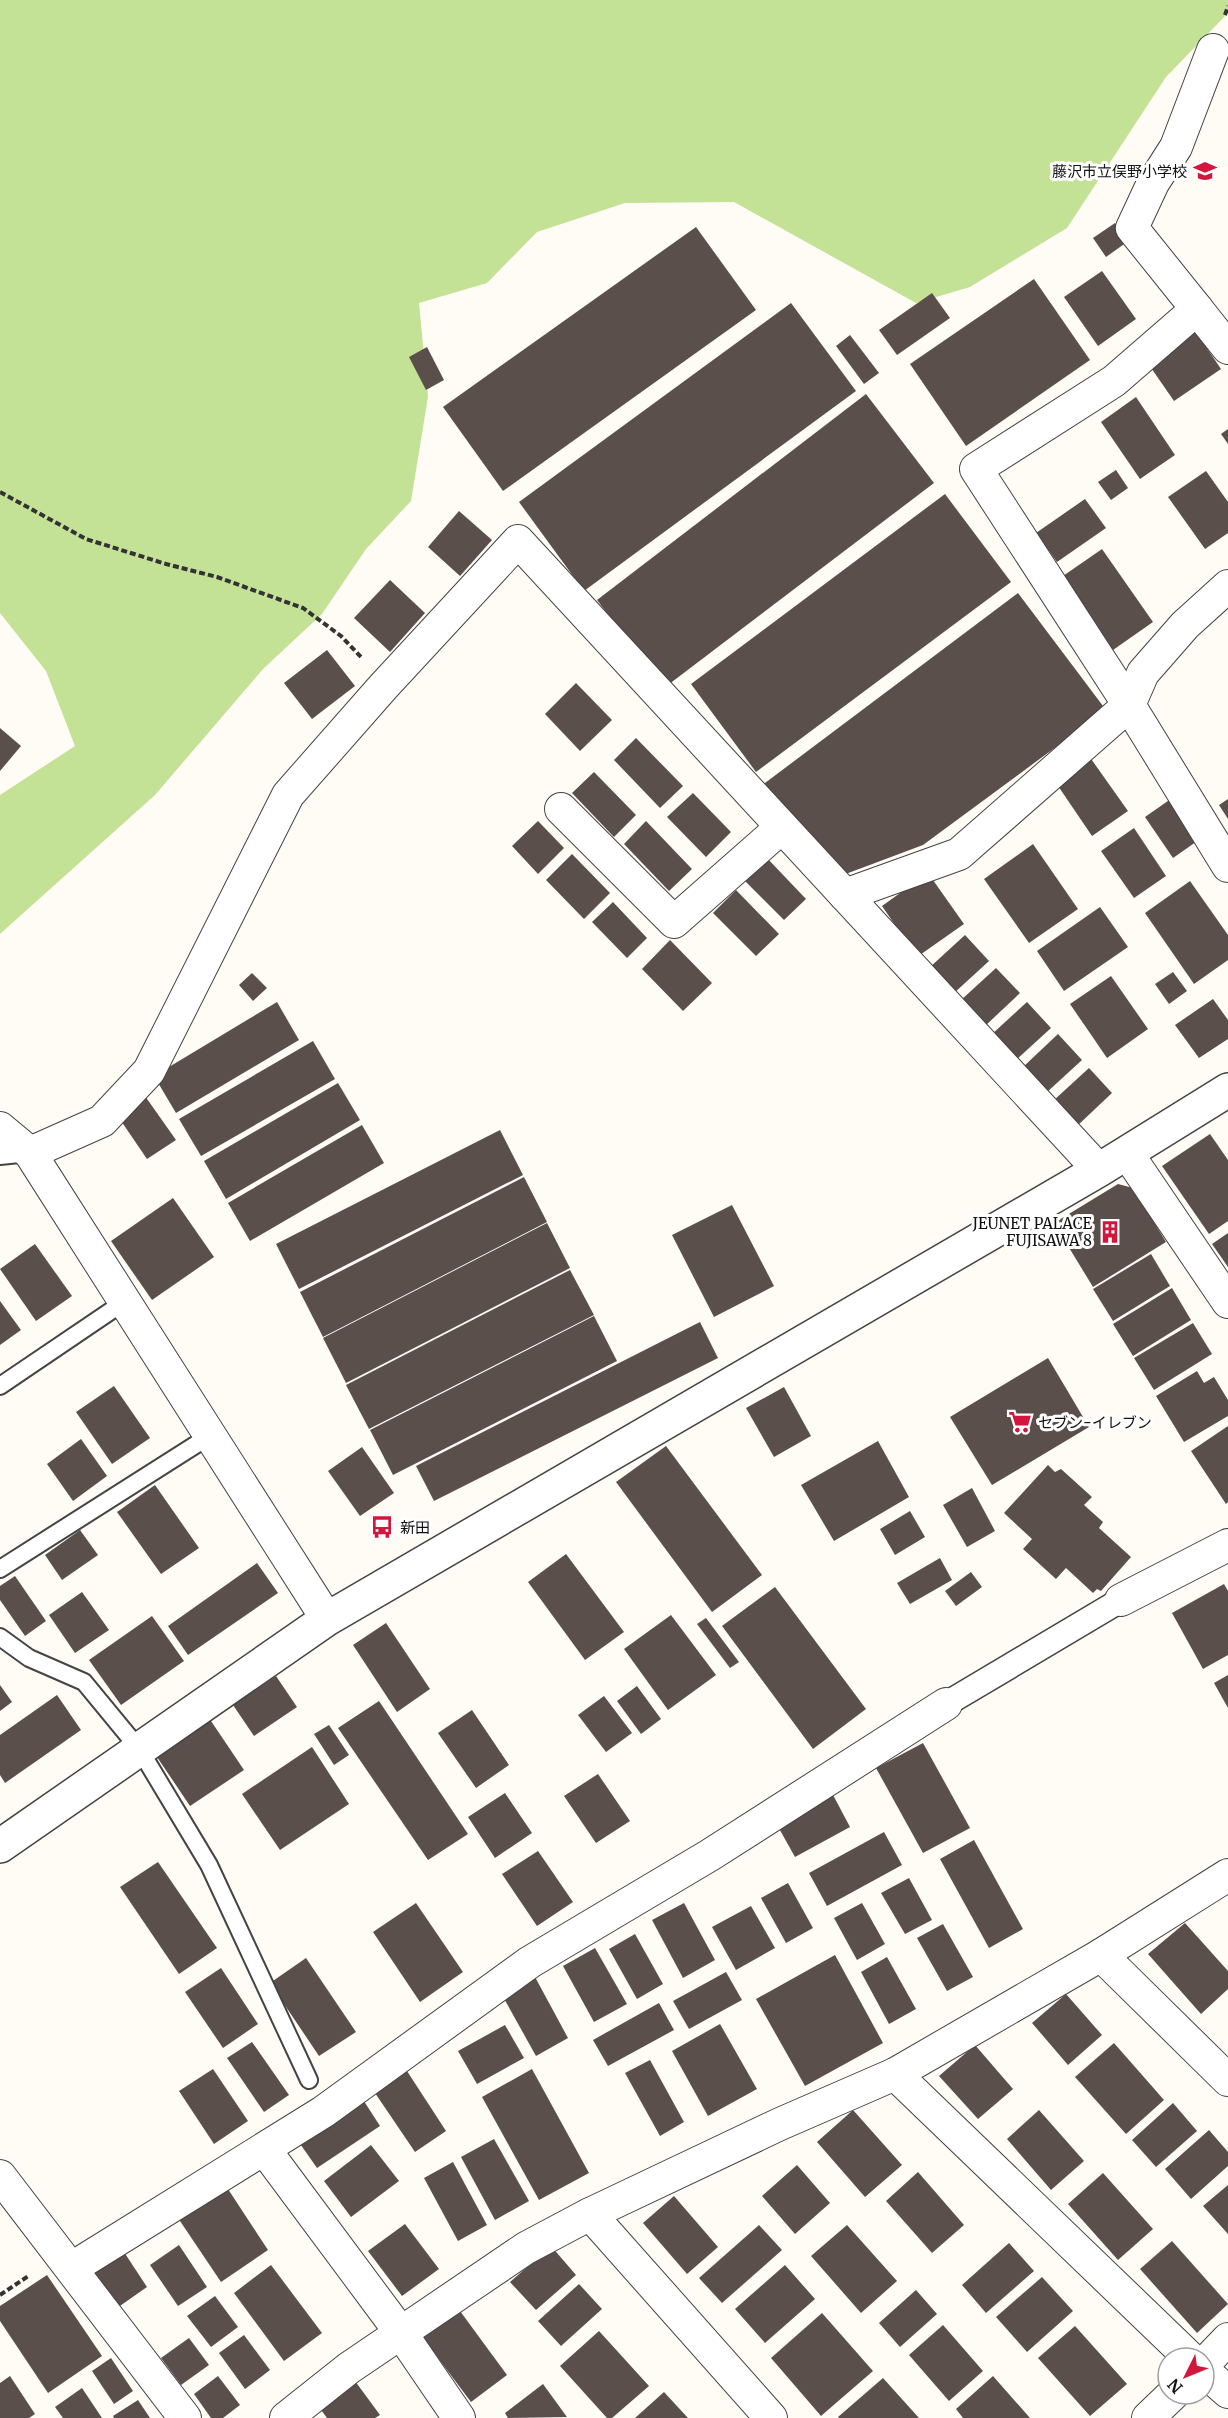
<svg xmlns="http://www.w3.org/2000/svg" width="1228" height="2418" viewBox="0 0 1228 2418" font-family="Merriweather,'Noto Sans JP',serif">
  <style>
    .forest { fill: #c4e296 }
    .building { fill: #5b4f4c }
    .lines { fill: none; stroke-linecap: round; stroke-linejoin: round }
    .service-casing { stroke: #444; stroke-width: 20 }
    .pedestrian-casing { stroke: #444; stroke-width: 27 }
    .minor-casing { stroke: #444; stroke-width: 34 }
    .tertiary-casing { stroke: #444; stroke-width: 36 }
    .path { stroke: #333; stroke-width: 4; stroke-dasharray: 6 3; stroke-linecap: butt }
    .service { stroke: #fff; stroke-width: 16 }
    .pedestrian { stroke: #fff; stroke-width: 24 }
    .minor { stroke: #fff; stroke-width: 32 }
    .tertiary { stroke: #fff; stroke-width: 33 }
    .labels { text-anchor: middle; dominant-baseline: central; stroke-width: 6; stroke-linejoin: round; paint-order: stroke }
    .poi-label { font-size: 15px; fill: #111; stroke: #fff; text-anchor: end }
  </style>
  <rect width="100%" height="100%" fill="#fffbf5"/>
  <path class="forest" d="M 0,0 L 1228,0 L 1228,13 L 1166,77 L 1067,228 L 970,287 L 916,303 L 734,202 L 625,203 L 537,232 L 487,283 L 419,303 L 428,397 L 411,501 L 366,549 L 322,614 L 263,669 L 155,795 L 0,934 L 0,795 L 75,746 L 46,671 L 0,613 Z"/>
  <g class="building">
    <path d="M 1115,223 L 1127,242 L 1106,257 L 1093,238 Z"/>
    <path d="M 696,227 L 756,310 L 503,491 L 443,407 Z"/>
    <path d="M 1102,271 L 1136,319 L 1098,346 L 1064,297 Z"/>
    <path d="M 1034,279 L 1090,360 L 966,446 L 910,364 Z"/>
    <path d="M 932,293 L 950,318 L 897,355 L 879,330 Z"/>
    <path d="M 791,303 L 856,391 L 584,591 L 519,502 Z"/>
    <path d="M 1194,329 L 1221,369 L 1174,401 L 1147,362 Z"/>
    <path d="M 850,335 L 879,373 L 864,384 L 836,346 Z"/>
    <path d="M 427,347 L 444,380 L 426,390 L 409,357 Z"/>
    <path d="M 866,394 L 934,483 L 664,688 L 597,600 Z"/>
    <path d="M 1136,397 L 1175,455 L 1140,479 L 1101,422 Z"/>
    <path d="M 1228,429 L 1228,444 L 1221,434 Z"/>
    <path d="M 1116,470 L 1128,488 L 1111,500 L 1098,482 Z"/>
    <path d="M 1206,471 L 1228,502 L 1228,533 L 1205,549 L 1168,497 Z"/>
    <path d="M 945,494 L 1011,582 L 756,772 L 691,684 Z"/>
    <path d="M 1085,499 L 1106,528 L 1057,562 L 1036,533 Z"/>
    <path d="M 459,511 L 492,540 L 460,576 L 428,547 Z"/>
    <path d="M 1102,549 L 1153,622 L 1113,650 L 1063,576 Z"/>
    <path d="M 390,580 L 425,613 L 390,652 L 354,618 Z"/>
    <path d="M 1018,593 L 1106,710 L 923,845 L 843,875 L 761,786 Z"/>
    <path d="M 327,650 L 355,686 L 312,719 L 284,683 Z"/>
    <path d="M 576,683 L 612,720 L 580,751 L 545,714 Z"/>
    <path d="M 0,728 L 21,746 L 0,771 Z"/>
    <path d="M 636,738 L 683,786 L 660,808 L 614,760 Z"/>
    <path d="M 1089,756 L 1128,811 L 1092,836 L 1054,780 Z"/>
    <path d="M 594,772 L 636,815 L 614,837 L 572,793 Z"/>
    <path d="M 693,793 L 731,832 L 706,857 L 667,817 Z"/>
    <path d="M 1175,796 L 1203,837 L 1173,858 L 1145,817 Z"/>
    <path d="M 1228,799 L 1228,819 L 1219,805 Z"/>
    <path d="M 538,821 L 564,848 L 538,874 L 512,846 Z"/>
    <path d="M 646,821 L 692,869 L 669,891 L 624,844 Z"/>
    <path d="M 1134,828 L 1166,876 L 1134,898 L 1101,851 Z"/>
    <path d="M 1033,844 L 1078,909 L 1029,943 L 984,879 Z"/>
    <path d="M 572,854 L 610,893 L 584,919 L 546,880 Z"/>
    <path d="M 766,857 L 806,899 L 784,920 L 743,879 Z"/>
    <path d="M 928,873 L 964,924 L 917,957 L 882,906 Z"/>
    <path d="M 1190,881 L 1228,935 L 1228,960 L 1194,984 L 1145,913 Z"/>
    <path d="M 736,890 L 779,934 L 756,956 L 713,913 Z"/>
    <path d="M 613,902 L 647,938 L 627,958 L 592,922 Z"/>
    <path d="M 1100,907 L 1128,947 L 1064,991 L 1037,951 Z"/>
    <path d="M 965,935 L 989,961 L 953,994 L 929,968 Z"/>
    <path d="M 670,940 L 712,983 L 683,1011 L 642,969 Z"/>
    <path d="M 996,968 L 1020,993 L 984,1027 L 960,1001 Z"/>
    <path d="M 1173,972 L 1187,991 L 1169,1004 L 1155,984 Z"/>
    <path d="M 252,973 L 267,988 L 253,1001 L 239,985 Z"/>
    <path d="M 1111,976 L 1148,1029 L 1107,1058 L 1070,1004 Z"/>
    <path d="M 1213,999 L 1228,1020 L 1228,1039 L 1199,1058 L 1175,1025 Z"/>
    <path d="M 277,1002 L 299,1040 L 176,1113 L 154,1076 Z"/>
    <path d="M 1027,1002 L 1051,1028 L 1015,1061 L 991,1035 Z"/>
    <path d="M 1058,1034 L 1082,1060 L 1046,1093 L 1022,1068 Z"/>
    <path d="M 313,1041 L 335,1079 L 201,1156 L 179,1119 Z"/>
    <path d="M 1089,1068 L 1112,1093 L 1077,1126 L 1053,1101 Z"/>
    <path d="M 338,1083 L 360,1120 L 226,1199 L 204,1161 Z"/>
    <path d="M 145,1096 L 176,1140 L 147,1159 L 117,1115 Z"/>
    <path d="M 362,1125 L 384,1163 L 250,1241 L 228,1203 Z"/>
    <path d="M 500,1130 L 523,1175 L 299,1289 L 276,1244 Z"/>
    <path d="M 1210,1134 L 1228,1160 L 1228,1221 L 1209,1234 L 1162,1166 Z"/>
    <path d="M 524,1177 L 547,1222 L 323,1337 L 300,1292 Z"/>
    <path d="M 1118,1184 L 1133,1188 L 1166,1242 L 1093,1287 L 1054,1223 Z"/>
    <path d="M 173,1198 L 214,1257 L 152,1300 L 111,1241 Z"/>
    <path d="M 732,1205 L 774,1286 L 714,1317 L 672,1235 Z"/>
    <path d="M 547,1223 L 570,1268 L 346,1383 L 323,1338 Z"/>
    <path d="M 1228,1233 L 1228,1267 L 1212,1244 Z"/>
    <path d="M 35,1244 L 72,1296 L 36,1321 L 0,1269 Z"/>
    <path d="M 1151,1254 L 1170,1286 L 1113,1321 L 1093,1289 Z"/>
    <path d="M 570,1270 L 594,1315 L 369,1429 L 346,1385 Z"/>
    <path d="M 1172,1288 L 1191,1320 L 1133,1356 L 1113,1324 Z"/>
    <path d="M 0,1301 L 21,1330 L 0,1345 Z"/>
    <path d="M 594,1316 L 617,1361 L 393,1475 L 370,1430 Z"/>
    <path d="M 700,1322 L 718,1358 L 434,1501 L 416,1466 Z"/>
    <path d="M 1193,1323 L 1212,1354 L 1154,1390 L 1134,1358 Z"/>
    <path d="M 1048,1358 L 1089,1427 L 992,1485 L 950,1417 Z"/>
    <path d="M 1197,1371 L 1204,1383 L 1214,1377 L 1228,1400 L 1228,1416 L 1184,1442 L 1156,1396 Z"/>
    <path d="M 114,1386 L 150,1438 L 112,1464 L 76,1412 Z"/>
    <path d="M 784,1387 L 811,1436 L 774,1457 L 746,1408 Z"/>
    <path d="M 1228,1426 L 1228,1502 L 1226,1504 L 1191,1451 Z"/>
    <path d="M 81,1439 L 107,1476 L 73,1501 L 47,1464 Z"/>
    <path d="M 878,1441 L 909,1497 L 834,1541 L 801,1485 Z"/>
    <path d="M 666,1446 L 762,1575 L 712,1612 L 616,1482 Z"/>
    <path d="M 362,1447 L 394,1493 L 360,1516 L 328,1471 Z"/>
    <path d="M 1048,1465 L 1055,1472 L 1061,1469 L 1092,1497 L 1084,1505 L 1103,1522 L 1099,1528 L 1131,1557 L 1101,1591 L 1097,1589 L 1093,1593 L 1066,1568 L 1056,1579 L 1023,1549 L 1032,1539 L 1004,1513 Z"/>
    <path d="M 155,1485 L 199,1548 L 161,1574 L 117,1512 Z"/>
    <path d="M 972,1488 L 995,1531 L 967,1547 L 943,1505 Z"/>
    <path d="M 910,1511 L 925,1537 L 895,1555 L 880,1529 Z"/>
    <path d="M 80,1530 L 98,1555 L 62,1580 L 45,1555 Z"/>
    <path d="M 566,1554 L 624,1632 L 585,1660 L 528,1582 Z"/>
    <path d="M 940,1558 L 952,1580 L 910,1604 L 897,1583 Z"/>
    <path d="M 257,1563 L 278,1593 L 188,1655 L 168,1626 Z"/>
    <path d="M 971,1572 L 982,1587 L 956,1606 L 945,1591 Z"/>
    <path d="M 15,1576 L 46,1621 L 25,1636 L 0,1600 L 0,1586 Z"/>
    <path d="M 1224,1584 L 1228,1591 L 1228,1655 L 1203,1669 L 1172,1613 Z"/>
    <path d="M 775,1587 L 866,1709 L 813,1749 L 722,1626 Z"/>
    <path d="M 82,1592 L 109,1630 L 75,1653 L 49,1615 Z"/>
    <path d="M 671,1615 L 716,1675 L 668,1710 L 624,1649 Z"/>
    <path d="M 152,1616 L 184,1661 L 121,1705 L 89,1660 Z"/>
    <path d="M 706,1618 L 739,1662 L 730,1668 L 697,1624 Z"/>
    <path d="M 386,1623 L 430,1689 L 397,1712 L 353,1645 Z"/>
    <path d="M 1228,1675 L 1228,1708 L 1214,1683 Z"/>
    <path d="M 276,1676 L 297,1707 L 254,1736 L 233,1705 Z"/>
    <path d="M 0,1685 L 12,1702 L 0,1711 Z"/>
    <path d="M 637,1686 L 661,1719 L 641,1734 L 617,1701 Z"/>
    <path d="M 57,1695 L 81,1730 L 5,1783 L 0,1775 L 0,1735 Z"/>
    <path d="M 604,1696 L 632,1733 L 606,1752 L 578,1715 Z"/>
    <path d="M 379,1701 L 468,1834 L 428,1860 L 338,1728 Z"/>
    <path d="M 472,1710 L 509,1765 L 476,1788 L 438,1733 Z"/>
    <path d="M 209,1718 L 244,1770 L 190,1806 L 155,1754 Z"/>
    <path d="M 329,1725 L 349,1755 L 334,1765 L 314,1734 Z"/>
    <path d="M 923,1743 L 970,1828 L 923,1853 L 876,1768 Z"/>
    <path d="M 312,1747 L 349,1804 L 280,1850 L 242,1794 Z"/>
    <path d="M 598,1774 L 630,1821 L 596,1843 L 564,1796 Z"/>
    <path d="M 505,1793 L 532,1833 L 495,1858 L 468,1817 Z"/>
    <path d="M 832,1793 L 850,1827 L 795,1857 L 776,1823 Z"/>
    <path d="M 884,1832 L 902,1865 L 827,1906 L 809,1873 Z"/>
    <path d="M 974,1840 L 1023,1929 L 989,1948 L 940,1859 Z"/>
    <path d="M 538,1851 L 573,1902 L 537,1926 L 502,1874 Z"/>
    <path d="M 158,1862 L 217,1948 L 179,1974 L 120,1887 Z"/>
    <path d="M 909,1878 L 932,1920 L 905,1934 L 881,1893 Z"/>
    <path d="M 788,1883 L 813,1928 L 786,1943 L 761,1898 Z"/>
    <path d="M 416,1903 L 463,1972 L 420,2002 L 373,1932 Z"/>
    <path d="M 684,1903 L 715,1960 L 683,1978 L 652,1920 Z"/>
    <path d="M 862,1903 L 885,1944 L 857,1960 L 834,1918 Z"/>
    <path d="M 751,1906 L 775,1948 L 736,1970 L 712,1927 Z"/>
    <path d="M 1185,1923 L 1228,1971 L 1228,1989 L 1201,2014 L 1148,1954 Z"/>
    <path d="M 943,1924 L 973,1977 L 947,1991 L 917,1938 Z"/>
    <path d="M 635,1934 L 663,1984 L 637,1999 L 609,1949 Z"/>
    <path d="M 595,1948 L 627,2004 L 594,2022 L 563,1966 Z"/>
    <path d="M 835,1955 L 883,2043 L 805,2086 L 756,1999 Z"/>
    <path d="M 887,1957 L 916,2009 L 889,2024 L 861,1972 Z"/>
    <path d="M 306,1958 L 356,2032 L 319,2056 L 270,1983 Z"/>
    <path d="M 221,1968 L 258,2024 L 223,2048 L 185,1992 Z"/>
    <path d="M 726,1972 L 742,2000 L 689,2029 L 673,2001 Z"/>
    <path d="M 535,1977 L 568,2038 L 536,2056 L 502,1995 Z"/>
    <path d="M 1066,1994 L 1102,2035 L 1068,2065 L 1032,2023 Z"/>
    <path d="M 659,2003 L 674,2030 L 608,2066 L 593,2040 Z"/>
    <path d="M 720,2024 L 757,2089 L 708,2116 L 672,2051 Z"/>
    <path d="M 505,2025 L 524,2058 L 477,2084 L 458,2051 Z"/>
    <path d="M 252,2042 L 289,2095 L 264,2112 L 227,2058 Z"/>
    <path d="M 1114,2043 L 1164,2100 L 1126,2134 L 1075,2077 Z"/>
    <path d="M 975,2045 L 1013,2089 L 978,2119 L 939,2076 Z"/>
    <path d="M 650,2060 L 684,2122 L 660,2136 L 625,2073 Z"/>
    <path d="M 405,2068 L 446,2131 L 415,2152 L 373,2090 Z"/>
    <path d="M 213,2069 L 248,2121 L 214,2144 L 179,2091 Z"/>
    <path d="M 532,2069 L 589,2173 L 539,2200 L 482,2097 Z"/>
    <path d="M 360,2095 L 380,2126 L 317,2168 L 296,2138 Z"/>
    <path d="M 1173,2103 L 1197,2131 L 1156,2167 L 1132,2140 Z"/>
    <path d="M 853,2110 L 902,2165 L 865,2197 L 817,2142 Z"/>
    <path d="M 1039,2110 L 1084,2161 L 1051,2190 L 1007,2139 Z"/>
    <path d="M 1209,2130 L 1228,2152 L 1228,2166 L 1191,2199 L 1165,2169 Z"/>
    <path d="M 494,2139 L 529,2201 L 495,2220 L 461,2157 Z"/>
    <path d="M 371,2145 L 399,2181 L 351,2217 L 324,2181 Z"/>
    <path d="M 453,2162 L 487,2225 L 458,2241 L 424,2178 Z"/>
    <path d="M 797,2165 L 830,2203 L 795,2234 L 762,2196 Z"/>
    <path d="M 918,2172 L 964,2225 L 932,2253 L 886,2201 Z"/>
    <path d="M 1103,2173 L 1153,2229 L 1118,2260 L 1068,2204 Z"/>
    <path d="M 1228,2185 L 1228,2234 L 1203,2206 Z"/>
    <path d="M 226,2186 L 268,2250 L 221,2282 L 178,2218 Z"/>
    <path d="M 674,2196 L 718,2247 L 687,2274 L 643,2223 Z"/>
    <path d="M 405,2224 L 439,2269 L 402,2296 L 368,2251 Z"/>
    <path d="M 759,2225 L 782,2250 L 722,2303 L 699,2278 Z"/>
    <path d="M 847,2225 L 897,2281 L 861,2313 L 811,2256 Z"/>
    <path d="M 1172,2241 L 1228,2304 L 1197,2333 L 1140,2269 Z"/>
    <path d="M 1009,2243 L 1034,2271 L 986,2313 L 962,2285 Z"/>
    <path d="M 179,2245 L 207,2287 L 178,2306 L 150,2265 Z"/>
    <path d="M 551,2246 L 576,2275 L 536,2310 L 510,2282 Z"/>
    <path d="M 122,2249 L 147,2287 L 117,2308 L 92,2270 Z"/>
    <path d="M 271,2265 L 322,2333 L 284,2361 L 234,2293 Z"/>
    <path d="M 785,2265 L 815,2299 L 765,2343 L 735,2309 Z"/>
    <path d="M 47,2275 L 102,2356 L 48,2393 L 0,2321 L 0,2306 Z"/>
    <path d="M 1042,2277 L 1073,2311 L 1027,2352 L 996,2317 Z"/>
    <path d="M 579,2284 L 602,2309 L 561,2346 L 538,2321 Z"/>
    <path d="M 916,2290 L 937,2314 L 900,2347 L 879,2323 Z"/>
    <path d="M 215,2296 L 238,2327 L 211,2347 L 187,2316 Z"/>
    <path d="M 460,2311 L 507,2375 L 471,2402 L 423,2338 Z"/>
    <path d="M 822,2313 L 873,2371 L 821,2416 L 771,2358 Z"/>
    <path d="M 943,2325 L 983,2371 L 949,2401 L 909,2355 Z"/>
    <path d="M 1075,2326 L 1127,2384 L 1090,2416 L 1038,2358 Z"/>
    <path d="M 599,2331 L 649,2386 L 612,2418 L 607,2418 L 560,2366 Z"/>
    <path d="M 244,2335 L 270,2370 L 245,2389 L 219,2353 Z"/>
    <path d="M 189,2338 L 209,2365 L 181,2385 L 161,2358 Z"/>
    <path d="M 111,2358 L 133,2391 L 114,2404 L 92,2371 Z"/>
    <path d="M 10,2376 L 35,2414 L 29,2418 L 0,2418 L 0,2383 Z"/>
    <path d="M 218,2376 L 240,2405 L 223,2418 L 211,2418 L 194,2394 Z"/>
    <path d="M 993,2376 L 1030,2418 L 963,2418 L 956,2409 Z"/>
    <path d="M 883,2378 L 919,2418 L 839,2418 L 838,2417 Z"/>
    <path d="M 355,2381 L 380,2415 L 375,2418 L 327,2418 L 319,2407 Z"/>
    <path d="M 543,2384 L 567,2417 L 508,2418 L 505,2413 Z"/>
    <path d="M 82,2388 L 102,2418 L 63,2418 L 55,2407 Z"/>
    <path d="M 664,2392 L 688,2418 L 635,2418 Z"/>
    <path d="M 138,2400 L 150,2418 L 114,2418 L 113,2416 Z"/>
  </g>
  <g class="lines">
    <g class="service-casing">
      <g id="service">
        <path d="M 0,1156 L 29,1153"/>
        <path d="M 0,1386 L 124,1302"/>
        <path d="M 0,1569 L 211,1435"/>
        <path d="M 0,1637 L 29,1658 L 84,1682 L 140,1750 L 209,1865 L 309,2080"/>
      </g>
    </g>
    <g class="pedestrian-casing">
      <path id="pedestrian" d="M 946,1704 L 1121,1600"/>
    </g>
    <g class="minor-casing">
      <g id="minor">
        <path d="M 1213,50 L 1176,147 L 1153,183 L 1132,228 L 1197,309 L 1114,381 L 976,469 L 1129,705 L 1228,866"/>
        <path d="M 1197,309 L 1228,348"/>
        <path d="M 561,809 L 674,922 L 782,827"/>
        <path d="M 845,895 L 959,854 L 1129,705 L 1143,673 L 1185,625 L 1228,586"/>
        <path d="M 0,1128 L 30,1153 L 327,1619"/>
        <path d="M 30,1153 L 102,1121 L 149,1071 L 288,795 L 383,687 L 518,541 L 1099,1170"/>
        <path d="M 1127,1153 L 1228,1302"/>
        <path d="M 1121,1600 L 1228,1545"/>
        <path d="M 1101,1955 L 1228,2080"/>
        <path d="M 895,2074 L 1190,2358"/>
        <path d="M 265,2150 L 401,2333 L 459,2418"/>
        <path d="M 0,2176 L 185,2418"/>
        <path d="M 590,2214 L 771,2418"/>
        <path d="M 72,2268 L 323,2112 L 530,1962 L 710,1855 L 946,1704"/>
        <path d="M 1204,2364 L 1228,2339"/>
        <path d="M 1204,2371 L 1228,2392"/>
        <path d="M 286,2418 L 349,2368 L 526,2248 L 590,2214 L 780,2124 L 895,2074 L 1101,1955 L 1228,1875"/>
        <path d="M 1148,2418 L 1173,2394"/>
      </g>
    </g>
    <g class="tertiary-casing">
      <path id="tertiary" d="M 0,1846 L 327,1619 L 1099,1170 L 1228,1090"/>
    </g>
    <g class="path">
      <path d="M 1225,15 L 1228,6"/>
      <path d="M 0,492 L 86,539 L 166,564 L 217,577 L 303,608 L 341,636 L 361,657"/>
      <path d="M 0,2295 L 30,2275"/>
    </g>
    <use href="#service" class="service"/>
    <use href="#pedestrian" class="pedestrian"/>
    <use href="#minor" class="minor"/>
    <use href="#tertiary" class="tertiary"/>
  </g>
  <defs>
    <g id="school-bare" transform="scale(1.8)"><path d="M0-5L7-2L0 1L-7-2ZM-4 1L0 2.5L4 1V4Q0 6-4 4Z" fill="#d3173c" stroke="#fff" stroke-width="2.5" paint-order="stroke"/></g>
    <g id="building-bare" transform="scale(1.8)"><path d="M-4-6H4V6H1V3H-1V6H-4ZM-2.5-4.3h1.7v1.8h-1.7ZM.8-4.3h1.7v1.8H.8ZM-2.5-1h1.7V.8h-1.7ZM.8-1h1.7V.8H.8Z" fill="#d3173c" stroke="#fff" stroke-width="2.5" paint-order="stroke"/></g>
    <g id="supermarket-bare" transform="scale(1.8)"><path d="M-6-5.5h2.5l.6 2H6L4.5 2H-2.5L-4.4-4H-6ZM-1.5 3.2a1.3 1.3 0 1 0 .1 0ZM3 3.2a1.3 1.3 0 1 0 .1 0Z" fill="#d3173c" stroke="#fff" stroke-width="2.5" paint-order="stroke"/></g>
    <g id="bus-bare" transform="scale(1.8)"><path d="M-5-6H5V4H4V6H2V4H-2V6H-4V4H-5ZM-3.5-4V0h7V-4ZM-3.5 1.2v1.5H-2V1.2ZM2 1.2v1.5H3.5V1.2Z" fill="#d3173c" stroke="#fff" stroke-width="2.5" paint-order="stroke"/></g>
  </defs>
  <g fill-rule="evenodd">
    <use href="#school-bare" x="1205" y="171"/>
    <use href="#building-bare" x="1110" y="1232"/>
    <use href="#supermarket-bare" x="1020" y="1422"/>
    <use href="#bus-bare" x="382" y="1527"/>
  </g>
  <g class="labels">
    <g class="poi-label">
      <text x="1187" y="171">藤沢市立俣野小学校</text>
      <text x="1092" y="1223">JEUNET PALACE<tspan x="1092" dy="17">FUJISAWA 8</tspan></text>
      <text x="1038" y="1422" text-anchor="start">セブン-イレブン</text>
      <text x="400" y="1527" text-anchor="start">新田</text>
    </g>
  </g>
  <g transform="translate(1186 2376) rotate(227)"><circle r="28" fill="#ffffff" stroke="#a0a0a0" stroke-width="1.5"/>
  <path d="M0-4.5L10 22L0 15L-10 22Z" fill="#d3173c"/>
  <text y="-9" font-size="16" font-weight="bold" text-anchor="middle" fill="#111111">N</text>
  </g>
</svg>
